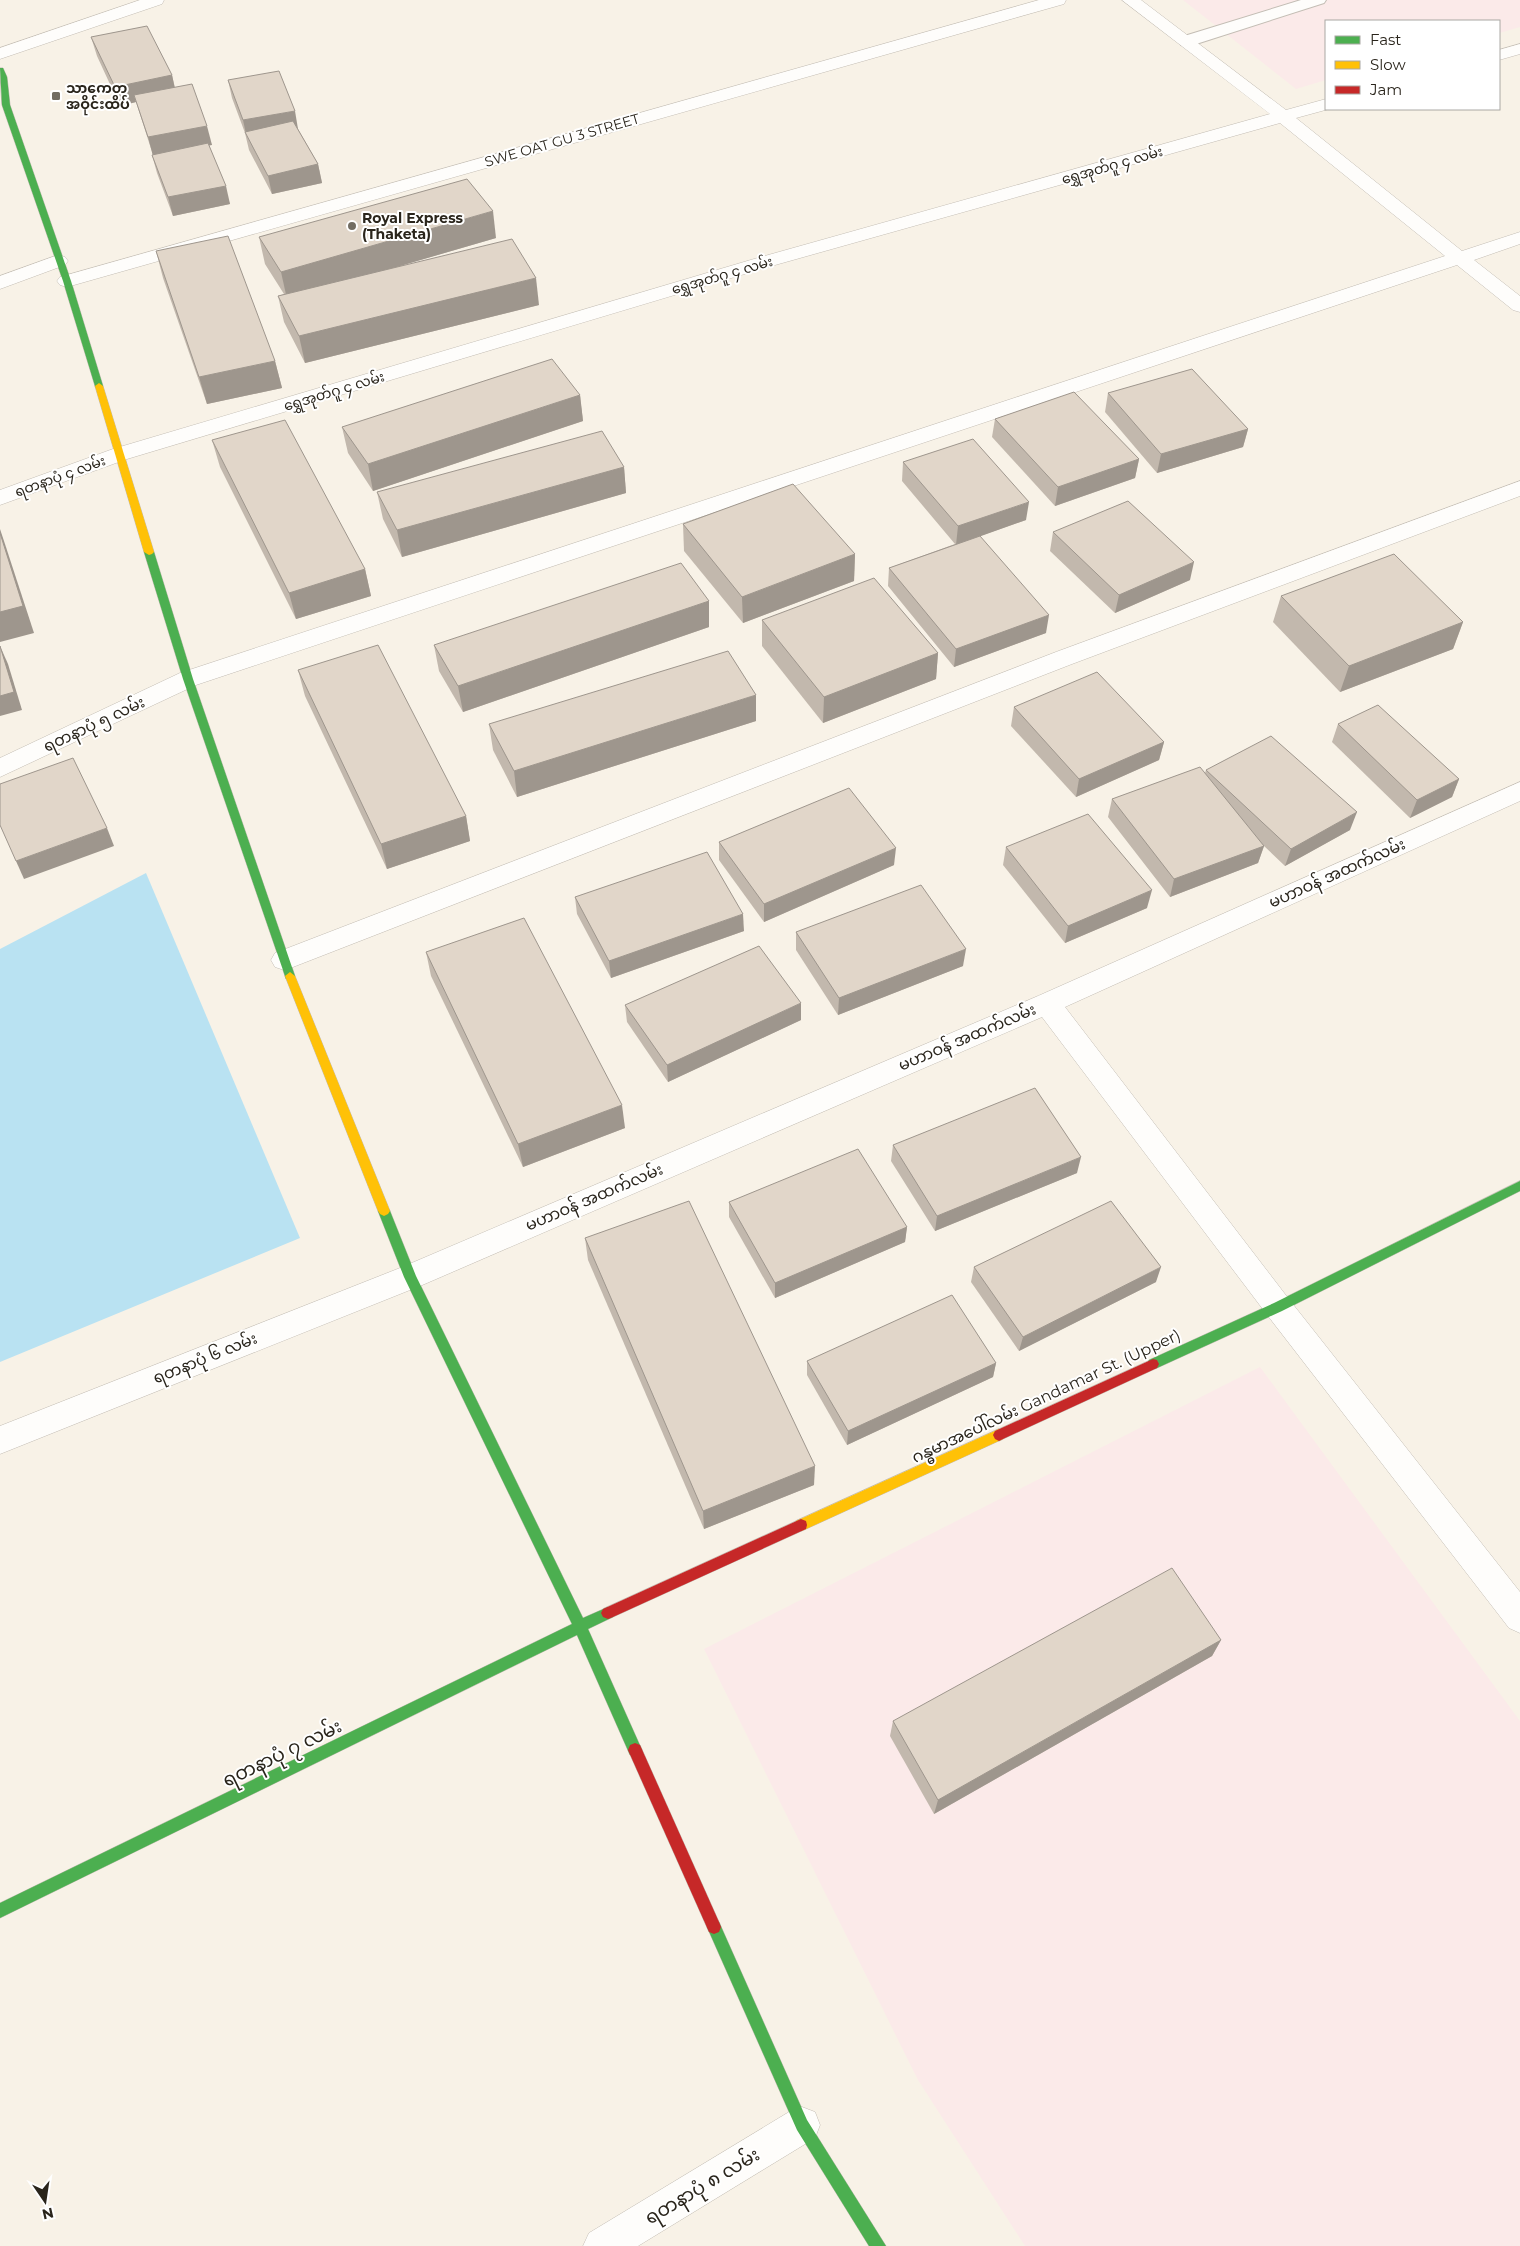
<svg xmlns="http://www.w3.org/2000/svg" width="1520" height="2246" viewBox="0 0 1520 2246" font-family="Montserrat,'Noto Sans Myanmar',sans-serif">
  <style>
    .education { fill: #fbeae9 }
    .water { fill: #b9e2f2 }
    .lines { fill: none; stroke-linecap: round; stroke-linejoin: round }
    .lane-casing { stroke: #c3bdb4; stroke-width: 2 }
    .street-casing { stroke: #c3bdb4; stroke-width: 1 }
    .fast-casing { stroke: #c3bdb4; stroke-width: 1 }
    .slow-casing { stroke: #c3bdb4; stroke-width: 1 }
    .jam-casing { stroke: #c3bdb4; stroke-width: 1 }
    .lane { fill: #fefdfb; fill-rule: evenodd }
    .street { fill: #fefdfb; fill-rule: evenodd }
    .fast { fill: #4caf50; fill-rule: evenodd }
    .slow { fill: #ffc107; fill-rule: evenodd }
    .jam { fill: #c62828; fill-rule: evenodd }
    .wall { fill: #c2b8ad }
    .shaded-wall { fill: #9e968d }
    .building { fill: #e1d6c9; stroke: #9e968d }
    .poi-dot { fill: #726d63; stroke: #fff; stroke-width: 2 }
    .labels { text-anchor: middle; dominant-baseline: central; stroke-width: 4; stroke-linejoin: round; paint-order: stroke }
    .far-poi-label { font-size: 14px; font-weight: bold; fill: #2a251c; stroke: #fff; text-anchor: start }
    .far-street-label { font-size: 14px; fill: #2a251c; stroke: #fff }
    .street-label { font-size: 16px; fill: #2a251c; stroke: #fff }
    .near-street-label { font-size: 19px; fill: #2a251c; stroke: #fff }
  </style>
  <rect width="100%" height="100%" fill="#f8f2e7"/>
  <g class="education">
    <path d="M 1183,0 L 1520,0 L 1520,27 L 1499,33 L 1499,21 L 1326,21 L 1326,80 L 1296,89 Z"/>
    <path d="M 1260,1367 L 1520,1721 L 1520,2246 L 1025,2246 L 918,2080 L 704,1649 Z"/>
  </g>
  <path class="water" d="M 146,873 L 300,1238 L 0,1362 L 0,949 Z"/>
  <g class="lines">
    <g class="lane-casing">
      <path id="lane" d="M 1301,0 L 1326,0 L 1324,3 L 1193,45 L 1181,45 L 1179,41 L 1181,37 Z"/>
    </g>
    <g class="street-casing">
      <g id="street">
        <path d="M 140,0 L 164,0 L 162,4 L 0,59 L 0,48 Z"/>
        <path d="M 1039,0 L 1066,0 L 1064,4 L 74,285 L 67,287 L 60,285 L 57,281 L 60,277 Z"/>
        <path d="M 1122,0 L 1141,0 L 1286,110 L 1326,99 L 1326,109 L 1329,109 L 1296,118 L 1462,251 L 1520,232 L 1520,244 L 1474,260 L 1520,296 L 1520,312 L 1513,310 L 1457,265 L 196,685 L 0,777 L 0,758 L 180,673 L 1445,256 L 1280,123 L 768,267 L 127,459 L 0,505 L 0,490 L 113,449 L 754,259 L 1270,114 Z"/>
        <path d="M 1520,44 L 1520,54 L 1499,60 L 1499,50 Z"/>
        <path d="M 58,255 L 65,257 L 68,261 L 65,265 L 0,289 L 0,276 Z"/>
        <path d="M 1520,481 L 1520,496 L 1072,664 L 293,967 L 284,970 L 275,967 L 271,960 L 275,953 L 1056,652 Z"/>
        <path d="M 1520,782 L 1520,801 L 1065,1007 L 1288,1298 L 1520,1592 L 1520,1633 L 1509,1628 L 1268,1316 L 1042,1017 L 420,1286 L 0,1454 L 0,1426 L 400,1268 L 1038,996 Z"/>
        <path d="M 802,2107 L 815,2112 L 820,2125 L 815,2138 L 638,2246 L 583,2246 L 589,2233 L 789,2112 Z"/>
      </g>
    </g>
    <g class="fast-casing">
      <g id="fast">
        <path d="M 0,68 L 3,68 L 7,77 L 10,105 L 71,281 L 103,386 L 102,388 L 96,388 L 95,386 L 63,281 L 2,105 Z"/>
        <path d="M 149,549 L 154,552 L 193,679 L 295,976 L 294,979 L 286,979 L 285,976 L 183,679 L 144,552 Z"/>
        <path d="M 1520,1181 L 1520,1191 L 1282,1311 L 1157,1368 L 1153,1369 L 1149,1368 L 1147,1364 L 1149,1360 L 1274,1303 Z"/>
        <path d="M 384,1206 L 388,1208 L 390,1211 L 416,1276 L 583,1618 L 608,1607 L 613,1609 L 615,1613 L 613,1617 L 588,1629 L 642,1750 L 640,1755 L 635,1757 L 630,1755 L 577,1635 L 0,1918 L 0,1903 L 572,1624 L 404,1277 L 378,1211 L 380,1208 Z"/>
        <path d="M 714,1920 L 719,1922 L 807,2120 L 886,2246 L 869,2246 L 797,2130 L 707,1927 L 709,1922 Z"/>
      </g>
    </g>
    <g class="slow-casing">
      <g id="slow">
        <path d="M 99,383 L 103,386 L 154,552 L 152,554 L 149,555 L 144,552 L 95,386 Z"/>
        <path d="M 290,972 L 295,976 L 390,1211 L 388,1214 L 384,1216 L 380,1214 L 378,1211 L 285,976 Z"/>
        <path d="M 999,1429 L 1003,1431 L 1005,1435 L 1003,1439 L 806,1529 L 801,1531 L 796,1529 L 795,1525 L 796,1521 Z"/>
      </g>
    </g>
    <g class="jam-casing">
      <g id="jam">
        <path d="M 1153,1359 L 1157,1360 L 1159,1364 L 1157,1368 L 1003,1439 L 999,1441 L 995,1439 L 993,1435 L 995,1431 Z"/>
        <path d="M 801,1519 L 806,1521 L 807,1525 L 806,1529 L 613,1617 L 608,1619 L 603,1617 L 601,1613 L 603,1609 Z"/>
        <path d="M 635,1743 L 640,1745 L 719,1922 L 721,1927 L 719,1932 L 714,1934 L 709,1932 L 628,1750 L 630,1745 Z"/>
      </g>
    </g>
    <use href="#lane" class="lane"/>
    <use href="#street" class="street"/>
    <use href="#fast" class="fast"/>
    <use href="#slow" class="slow"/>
    <use href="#jam" class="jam"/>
  </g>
  <g class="wall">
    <path d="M 91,37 L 172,75 L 175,88 L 212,145 L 209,145 L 230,204 L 173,216 L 157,173 L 152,155 L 153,155 L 136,102 L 120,106 L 97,56 Z"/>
    <path d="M 228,80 L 298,129 L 318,164 L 322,183 L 272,194 L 249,150 L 245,133 L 232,98 Z"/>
    <path d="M 259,237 L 496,238 L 403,265 L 539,305 L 305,363 L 284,322 L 278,296 L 284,294 L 265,264 Z"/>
    <path d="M 156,251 L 275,361 L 282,388 L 207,404 L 163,278 Z"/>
    <path d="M 1108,393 L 1248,429 L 1243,447 L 1157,473 L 1105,412 Z"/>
    <path d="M 580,395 L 583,421 L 373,491 L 348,453 L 342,427 Z"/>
    <path d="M 995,419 L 1139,459 L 1135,478 L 1055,506 L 992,437 Z"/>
    <path d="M 212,440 L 365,569 L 371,596 L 296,619 L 220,467 Z"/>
    <path d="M 903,462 L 1026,520 L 980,536 L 1046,633 L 954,667 L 888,586 L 889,568 L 955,544 L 902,481 Z"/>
    <path d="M 624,467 L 626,493 L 402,557 L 383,519 L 377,492 Z"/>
    <path d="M 683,524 L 855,554 L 854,581 L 743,623 L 684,551 Z"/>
    <path d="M 1053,532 L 1190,580 L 1115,613 L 1050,551 Z"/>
    <path d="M 1281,596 L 1463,622 L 1453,649 L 1340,692 L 1273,622 Z"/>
    <path d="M 709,601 L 709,627 L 463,712 L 439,671 L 434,645 Z"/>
    <path d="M 762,620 L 938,653 L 936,679 L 823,723 L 762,646 Z"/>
    <path d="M 298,670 L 466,816 L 470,841 L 387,869 L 305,696 Z"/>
    <path d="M 1014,707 L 1164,742 L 1159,760 L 1076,797 L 1011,726 Z"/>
    <path d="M 756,721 L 517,797 L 493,750 L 489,724 Z"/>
    <path d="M 1338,724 L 1459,779 L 1452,797 L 1410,818 L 1332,742 Z"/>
    <path d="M 1206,770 L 1350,830 L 1285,866 L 1264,846 L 1258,863 L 1170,897 L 1108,817 L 1112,799 L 1205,773 Z"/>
    <path d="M 719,842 L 894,865 L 764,922 L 719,860 Z"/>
    <path d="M 1006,847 L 1147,908 L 1065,943 L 1003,865 Z"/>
    <path d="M 575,897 L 744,931 L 611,978 L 577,914 Z"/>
    <path d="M 796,932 L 963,966 L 838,1015 L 796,950 Z"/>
    <path d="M 426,952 L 625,1128 L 523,1167 L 431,976 Z"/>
    <path d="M 625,1005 L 801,1020 L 668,1082 L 627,1022 Z"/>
    <path d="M 893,1145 L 1077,1173 L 935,1231 L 891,1161 Z"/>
    <path d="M 729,1202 L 907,1227 L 905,1242 L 775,1298 L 729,1217 Z"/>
    <path d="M 585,1238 L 814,1485 L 704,1529 L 588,1260 Z"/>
    <path d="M 974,1267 L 1156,1282 L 1019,1351 L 971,1282 Z"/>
    <path d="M 807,1361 L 996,1363 L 993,1377 L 847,1445 L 807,1375 Z"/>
    <path d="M 1221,1640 L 1212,1656 L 934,1814 L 890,1736 L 893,1721 Z"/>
  </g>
  <g class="shaded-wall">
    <path d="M 172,75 L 176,94 L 134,95 L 136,102 L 120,106 L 115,87 Z"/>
    <path d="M 295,111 L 298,129 L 246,134 L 243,120 Z"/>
    <path d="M 207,126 L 212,145 L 153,156 L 148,137 Z"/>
    <path d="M 318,164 L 322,183 L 272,194 L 268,176 Z"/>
    <path d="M 226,186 L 230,204 L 173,216 L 168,197 Z"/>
    <path d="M 493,211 L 496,238 L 287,299 L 281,272 Z"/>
    <path d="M 536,278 L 539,305 L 305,363 L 299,336 Z"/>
    <path d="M 275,361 L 282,388 L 207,404 L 199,377 Z"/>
    <path d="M 580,395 L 583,421 L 373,491 L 368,464 Z"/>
    <path d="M 1248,429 L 1243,447 L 1157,473 L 1161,454 Z"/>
    <path d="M 1139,459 L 1135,478 L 1055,506 L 1058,487 Z"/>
    <path d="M 624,467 L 626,493 L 402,557 L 397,530 Z"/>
    <path d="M 1029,502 L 1026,520 L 956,545 L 958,526 Z"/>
    <path d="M 0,529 L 4,541 L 34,633 L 0,642 Z"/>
    <path d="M 855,554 L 854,581 L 743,623 L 742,597 Z"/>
    <path d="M 1194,562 L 1190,580 L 1115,613 L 1119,595 Z"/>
    <path d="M 365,569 L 371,596 L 296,619 L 289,593 Z"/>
    <path d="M 709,601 L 709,627 L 463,712 L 458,686 Z"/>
    <path d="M 1049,615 L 1046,633 L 954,667 L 956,649 Z"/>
    <path d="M 1463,622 L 1453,649 L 1340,692 L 1349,666 Z"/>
    <path d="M 0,646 L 8,664 L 22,710 L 0,716 Z"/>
    <path d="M 938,653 L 936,679 L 823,723 L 824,697 Z"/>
    <path d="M 756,695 L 756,721 L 517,797 L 514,771 Z"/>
    <path d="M 1164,742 L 1159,760 L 1076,797 L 1079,779 Z"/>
    <path d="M 1459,779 L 1452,797 L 1410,818 L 1417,800 Z"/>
    <path d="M 1357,812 L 1350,830 L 1285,866 L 1291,849 Z"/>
    <path d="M 466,816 L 470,841 L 387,869 L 381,844 Z"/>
    <path d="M 107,828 L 114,846 L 24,879 L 16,861 Z"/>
    <path d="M 1264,846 L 1258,863 L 1170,897 L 1174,879 Z"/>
    <path d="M 896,848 L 894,865 L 764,922 L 764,904 Z"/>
    <path d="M 1152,890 L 1147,908 L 1065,943 L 1068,926 Z"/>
    <path d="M 743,914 L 744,931 L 611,978 L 609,961 Z"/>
    <path d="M 966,949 L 963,966 L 838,1015 L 839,998 Z"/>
    <path d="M 801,1003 L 801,1020 L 668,1082 L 667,1065 Z"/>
    <path d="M 622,1105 L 625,1128 L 523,1167 L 518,1144 Z"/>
    <path d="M 1081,1157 L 1077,1173 L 935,1231 L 937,1216 Z"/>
    <path d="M 907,1227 L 905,1242 L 775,1298 L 775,1283 Z"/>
    <path d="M 1161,1267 L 1156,1282 L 1019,1351 L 1023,1337 Z"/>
    <path d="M 996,1363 L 993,1377 L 847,1445 L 848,1431 Z"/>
    <path d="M 815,1466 L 814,1485 L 704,1529 L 703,1511 Z"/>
    <path d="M 1221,1640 L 1212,1656 L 934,1814 L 938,1800 Z"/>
  </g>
  <g class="building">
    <path d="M 147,26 L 172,75 L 115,87 L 91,37 Z"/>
    <path d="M 279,71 L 295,111 L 243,120 L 228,80 Z"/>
    <path d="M 192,84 L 207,126 L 148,137 L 134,95 Z"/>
    <path d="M 293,121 L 318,164 L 268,176 L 245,132 Z"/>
    <path d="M 208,143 L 226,186 L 168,197 L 152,155 Z"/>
    <path d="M 467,179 L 493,211 L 281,272 L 259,237 Z"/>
    <path d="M 228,236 L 275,361 L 199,377 L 156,251 Z"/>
    <path d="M 512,239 L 536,278 L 299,336 L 278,296 Z"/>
    <path d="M 552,359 L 580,395 L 368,464 L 342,427 Z"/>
    <path d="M 1192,369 L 1248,429 L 1161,454 L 1108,393 Z"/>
    <path d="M 1074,392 L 1139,459 L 1058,487 L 995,419 Z"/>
    <path d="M 285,420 L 365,569 L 289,593 L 212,440 Z"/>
    <path d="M 602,431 L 624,467 L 397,530 L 377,492 Z"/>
    <path d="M 973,439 L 1029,502 L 958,526 L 903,462 Z"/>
    <path d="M 793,484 L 855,554 L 742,597 L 683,524 Z"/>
    <path d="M 1128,501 L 1194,562 L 1119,595 L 1053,532 Z"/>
    <path d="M 0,533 L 23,606 L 0,612 Z"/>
    <path d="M 980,536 L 1049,615 L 956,649 L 889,568 Z"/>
    <path d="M 1394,554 L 1463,622 L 1349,666 L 1281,596 Z"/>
    <path d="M 681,563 L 709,601 L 458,686 L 434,645 Z"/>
    <path d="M 874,578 L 938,653 L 824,697 L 762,620 Z"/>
    <path d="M 378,645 L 466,816 L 381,844 L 298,670 Z"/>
    <path d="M 0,646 L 14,692 L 0,696 Z"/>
    <path d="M 728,651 L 756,695 L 514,771 L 489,724 Z"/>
    <path d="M 1097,672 L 1164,742 L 1079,779 L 1014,707 Z"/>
    <path d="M 1378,705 L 1459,779 L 1417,800 L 1338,724 Z"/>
    <path d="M 1271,736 L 1357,812 L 1291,849 L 1206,770 Z"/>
    <path d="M 73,758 L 107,828 L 16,861 L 0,825 L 0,784 Z"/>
    <path d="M 1200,767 L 1264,846 L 1174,879 L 1112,799 Z"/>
    <path d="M 849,788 L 896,848 L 764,904 L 719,842 Z"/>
    <path d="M 1088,814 L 1152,890 L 1068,926 L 1006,847 Z"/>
    <path d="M 707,852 L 743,914 L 609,961 L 575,897 Z"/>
    <path d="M 921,885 L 966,949 L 839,998 L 796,932 Z"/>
    <path d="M 524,918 L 622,1105 L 518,1144 L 426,952 Z"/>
    <path d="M 759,946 L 801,1003 L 667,1065 L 625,1005 Z"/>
    <path d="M 1035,1088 L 1081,1157 L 937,1216 L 893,1145 Z"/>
    <path d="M 858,1149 L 907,1227 L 775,1283 L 729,1202 Z"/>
    <path d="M 689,1201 L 815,1466 L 703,1511 L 585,1238 Z"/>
    <path d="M 1111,1201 L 1161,1267 L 1023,1337 L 974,1267 Z"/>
    <path d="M 952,1295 L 996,1363 L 848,1431 L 807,1361 Z"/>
    <path d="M 1172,1568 L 1221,1640 L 938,1800 L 893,1721 Z"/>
  </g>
  <g class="poi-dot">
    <rect x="51" y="91" width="10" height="10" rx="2.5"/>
    <circle cx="352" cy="226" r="5"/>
  </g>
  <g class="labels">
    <g class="far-poi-label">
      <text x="66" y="88">သာကေတ<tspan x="66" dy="16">အဝိုင်းထိပ်</tspan></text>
      <text x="362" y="218">Royal Express<tspan x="362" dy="16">(Thaketa)</tspan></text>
    </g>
    <g class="far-street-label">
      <text transform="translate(562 140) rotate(-16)">SWE OAT GU 3 STREET</text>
      <text transform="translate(1112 165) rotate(-16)">ရွှေအုတ်ဂူ ၄ လမ်း</text>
      <text transform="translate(722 275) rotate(-16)">ရွှေအုတ်ဂူ ၄ လမ်း</text>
      <text transform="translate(334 391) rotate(-17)">ရွှေအုတ်ဂူ ၄ လမ်း</text>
      <text transform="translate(60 476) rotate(-20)">ရတနာပုံ ၄ လမ်း</text>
    </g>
    <g class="street-label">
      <text transform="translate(94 724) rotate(-25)">ရတနာပုံ ၅ လမ်း</text>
      <text transform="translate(1337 873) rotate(-24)">မဟာဝန် အထက်လမ်း</text>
      <text transform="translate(967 1037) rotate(-23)">မဟာဝန် အထက်လမ်း</text>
      <text transform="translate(594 1197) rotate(-23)">မဟာဝန် အထက်လမ်း</text>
      <text transform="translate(205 1358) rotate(-22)">ရတနာပုံ ၆ လမ်း</text>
      <text transform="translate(1046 1396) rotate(-25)">ဂန္ဓမာအပေါ်လမ်း Gandamar St. (Upper)</text>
    </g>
    <g class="near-street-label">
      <text transform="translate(282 1753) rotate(-26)">ရတနာပုံ ၇ လမ်း</text>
      <text transform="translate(702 2186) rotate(-31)">ရတနာပုံ ၈ လမ်း</text>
    </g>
  </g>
  <rect x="1325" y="20" width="175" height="90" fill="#ffffff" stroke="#aaa8a4"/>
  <rect x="1335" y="36" width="25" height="8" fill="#4caf50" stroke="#aaa8a4"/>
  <text x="1370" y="45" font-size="15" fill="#2a251c">Fast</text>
  <rect x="1335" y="61" width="25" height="8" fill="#ffc107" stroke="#aaa8a4"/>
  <text x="1370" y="70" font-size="15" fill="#2a251c">Slow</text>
  <rect x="1335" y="86" width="25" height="8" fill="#c62828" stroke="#aaa8a4"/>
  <text x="1370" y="95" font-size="15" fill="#2a251c">Jam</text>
  <g transform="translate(45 2201) rotate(167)" stroke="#ffffff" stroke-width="4" paint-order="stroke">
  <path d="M0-4L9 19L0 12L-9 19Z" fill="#2a251c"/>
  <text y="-8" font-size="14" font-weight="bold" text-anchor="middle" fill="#2a251c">N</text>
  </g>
</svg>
